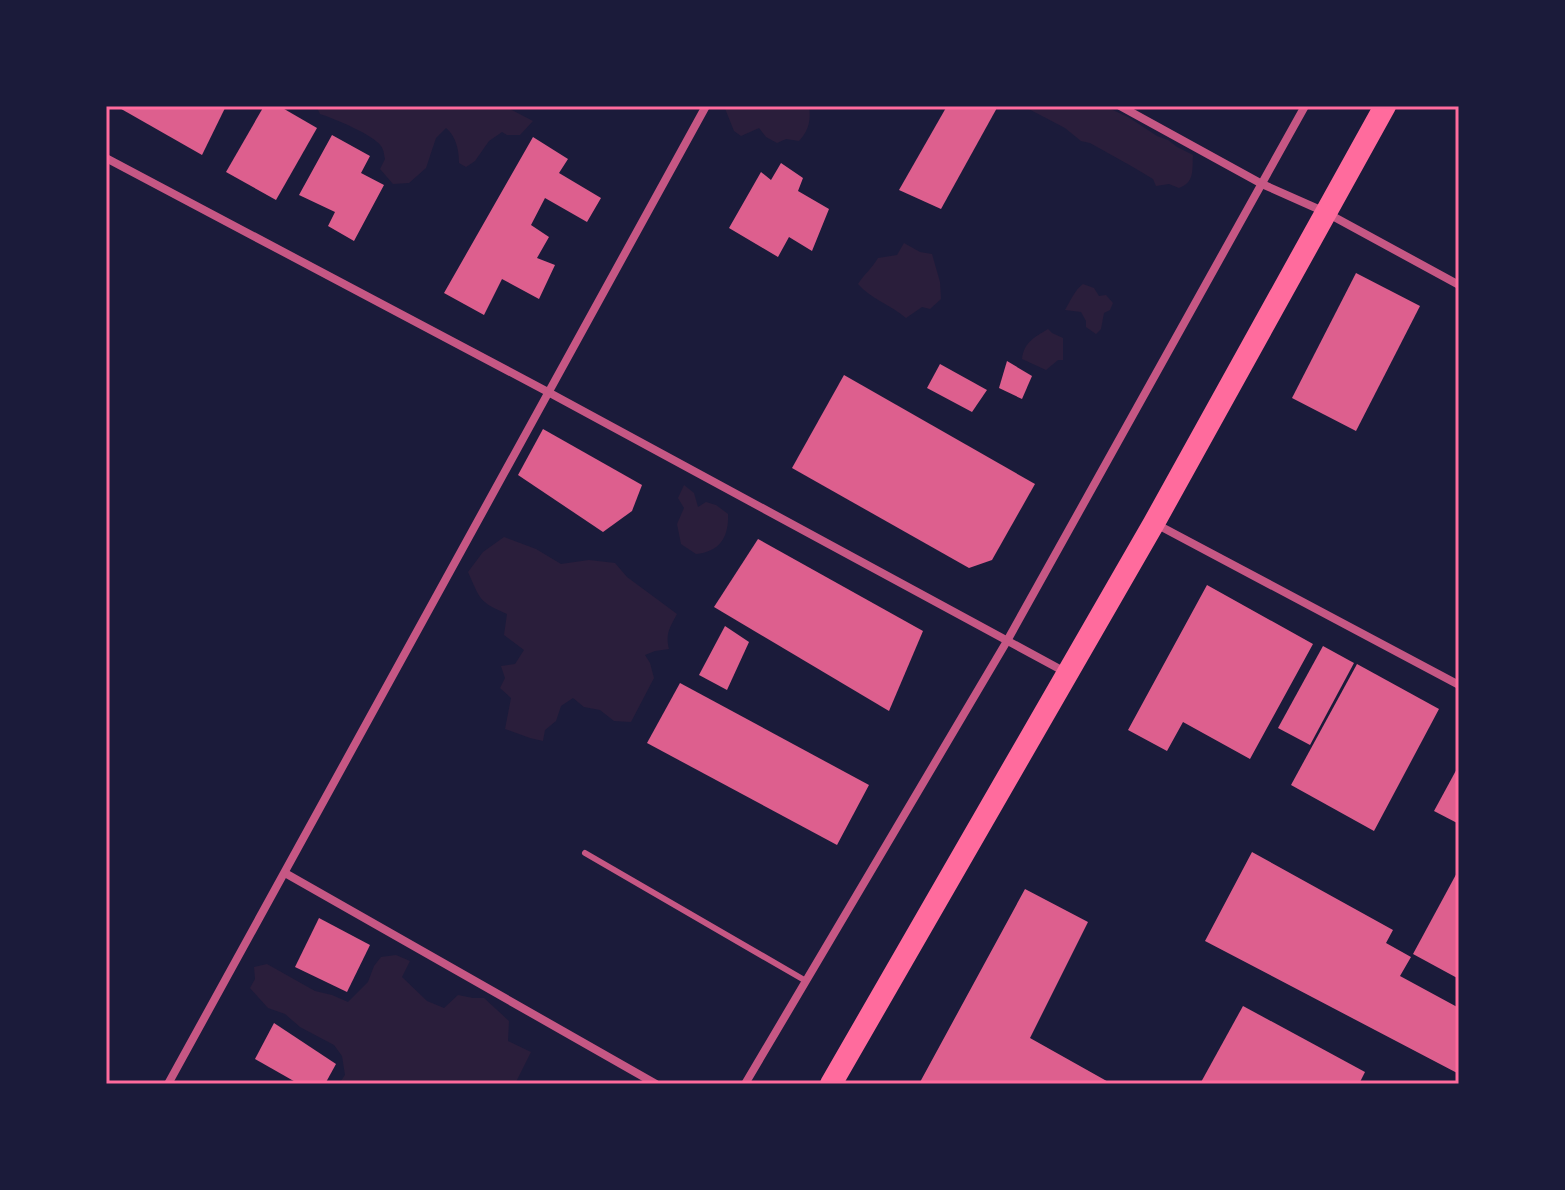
<svg xmlns="http://www.w3.org/2000/svg" width="1565" height="1190" viewBox="0 0 1565 1190" font-family="Quicksand,sans-serif">
  <style>
    .green { fill: #2a1e3b }
    .building { fill: #dd5f8e }
    .lines { fill: none; stroke-linecap: round; stroke-linejoin: round }
    .service { stroke: #c65784; stroke-width: 6 }
    .minor { stroke: #c65784; stroke-width: 8 }
    .trunk { stroke: #ff6b9d; stroke-width: 22 }
    .neatline { fill: none; stroke: #ff6b9d; stroke-width: 3 }
  </style>
  <rect width="100%" height="100%" fill="#1b1b3a"/>
  <g class="green">
    <path d="M 316,106 L 488,106 L 508,108 L 533,121 L 520,135 L 507,135 L 502,132 L 489,141 L 475,161 L 466,167 L 459,163 C 459,150 456,136 446,128 L 436,138 L 426,168 L 409,183 L 393,184 L 380,169 L 385,159 C 384,155 384,150 381,146 C 374,135 333,118 320,114 Z"/>
    <path d="M 724,106 L 809,106 C 811,120 809,130 799,141 L 786,139 L 777,143 L 766,137 L 759,128 L 741,136 L 734,131 Z"/>
    <path d="M 1023,106 L 1104,106 L 1128,117 L 1157,136 L 1168,140 L 1177,147 L 1193,155 C 1192,170 1195,182 1179,188 L 1169,184 L 1156,186 L 1153,179 L 1133,167 L 1090,143 L 1081,141 L 1065,128 Z"/>
    <path d="M 904,243 L 920,252 L 932,254 L 940,282 L 941,299 L 930,309 L 922,307 L 906,318 C 891,305 871,299 858,284 C 865,273 871,270 878,258 L 897,255 Z"/>
    <path d="M 1083,284 L 1094,288 L 1099,296 L 1106,295 L 1113,303 L 1110,310 L 1104,313 L 1101,329 L 1096,334 L 1086,327 L 1086,321 L 1081,312 L 1065,310 C 1071,300 1074,291 1083,284 Z"/>
    <path d="M 1048,329 L 1052,333 L 1063,338 L 1063,360 L 1058,360 L 1046,370 L 1022,359 C 1024,342 1035,337 1048,329 Z"/>
    <path d="M 684,485 L 694,493 L 698,507 L 706,502 L 716,505 L 728,514 C 729,537 720,552 696,554 L 681,544 L 677,524 L 684,508 L 678,498 Z"/>
    <path d="M 504,537 L 536,549 L 561,564 L 589,560 L 615,563 L 627,577 L 677,614 C 670,627 665,634 669,649 L 655,651 L 645,655 L 650,663 L 654,678 L 631,722 L 614,721 L 600,710 L 584,707 L 573,698 L 561,706 L 556,721 L 545,730 L 543,741 L 530,738 L 505,729 L 511,698 L 500,688 L 505,678 L 501,666 L 515,664 L 524,650 L 504,635 L 507,614 C 479,602 480,599 468,572 L 483,552 Z"/>
    <path d="M 396,955 L 410,961 L 402,977 L 427,1001 L 444,1008 L 458,995 L 473,998 L 484,998 L 509,1021 L 508,1041 L 531,1052 L 515,1084 L 339,1084 L 345,1075 L 342,1056 L 334,1045 L 300,1027 L 285,1014 L 268,1008 L 250,988 L 255,979 L 254,967 L 267,964 L 315,991 L 332,995 L 348,1002 L 368,982 L 374,966 L 381,957 Z"/>
  </g>
  <g class="building">
    <path d="M 116,106 L 226,106 L 202,155 Z"/>
    <path d="M 264,106 L 279,106 L 317,128 L 276,200 L 226,172 Z"/>
    <path d="M 947,106 L 998,106 L 941,209 L 899,190 Z"/>
    <path d="M 332,135 L 370,156 L 361,173 L 384,185 L 354,241 L 328,226 L 335,212 L 299,195 Z"/>
    <path d="M 533,137 L 568,159 L 559,173 L 601,198 L 587,222 L 545,198 L 531,225 L 549,237 L 537,258 L 555,265 L 539,299 L 502,279 L 484,315 L 444,293 Z"/>
    <path d="M 781,163 L 803,178 L 798,191 L 829,209 L 812,251 L 789,237 L 778,257 L 729,228 L 761,172 L 771,180 Z"/>
    <path d="M 1356,273 L 1420,306 L 1356,431 L 1292,398 Z"/>
    <path d="M 1007,361 L 1032,376 L 1022,399 L 999,388 Z"/>
    <path d="M 940,364 L 987,390 L 972,412 L 927,388 Z"/>
    <path d="M 844,375 L 1035,484 L 992,560 L 969,568 L 792,468 Z"/>
    <path d="M 543,429 L 642,485 L 632,511 L 603,532 L 518,475 Z"/>
    <path d="M 758,539 L 923,631 L 889,711 L 714,607 Z"/>
    <path d="M 1207,585 L 1313,644 L 1250,759 L 1183,722 L 1167,751 L 1128,730 Z"/>
    <path d="M 725,626 L 749,642 L 727,690 L 699,675 Z"/>
    <path d="M 1323,646 L 1354,663 L 1310,745 L 1278,728 Z"/>
    <path d="M 1357,664 L 1439,709 L 1374,831 L 1291,785 Z"/>
    <path d="M 680,683 L 869,785 L 837,845 L 647,743 Z"/>
    <path d="M 1459,765 L 1459,824 L 1434,811 Z"/>
    <path d="M 1252,852 L 1393,930 L 1386,943 L 1411,957 L 1400,976 L 1459,1008 L 1459,1074 L 1205,941 Z"/>
    <path d="M 1459,869 L 1459,979 L 1413,954 Z"/>
    <path d="M 1025,889 L 1088,922 L 1030,1038 L 1112,1084 L 919,1084 Z"/>
    <path d="M 319,918 L 370,945 L 347,992 L 295,967 Z"/>
    <path d="M 1243,1006 L 1365,1072 L 1359,1084 L 1200,1084 Z"/>
    <path d="M 274,1023 L 336,1064 L 325,1084 L 299,1084 L 255,1059 Z"/>
  </g>
  <g class="lines">
    <path class="service" d="M 585,853 L 806,981"/>
    <g class="minor">
      <path d="M 1120,106 L 1262,184 L 1325,212 L 1459,285"/>
      <path d="M 106,158 L 548,392 L 1067,673"/>
      <path d="M 1156,524 L 1459,685"/>
      <path d="M 285,873 L 656,1084"/>
      <path d="M 168,1084 L 706,106"/>
      <path d="M 745,1084 L 1007,641 L 1305,106"/>
    </g>
    <path class="trunk" d="M 831,1084 L 1154,523 L 1385,106"/>
  </g>
  <rect width="1565" height="1190" fill="none" stroke="#1b1b3a" stroke-width="216"/>
  <rect x="108" y="108" width="1349" height="974" class="neatline"/>
</svg>
